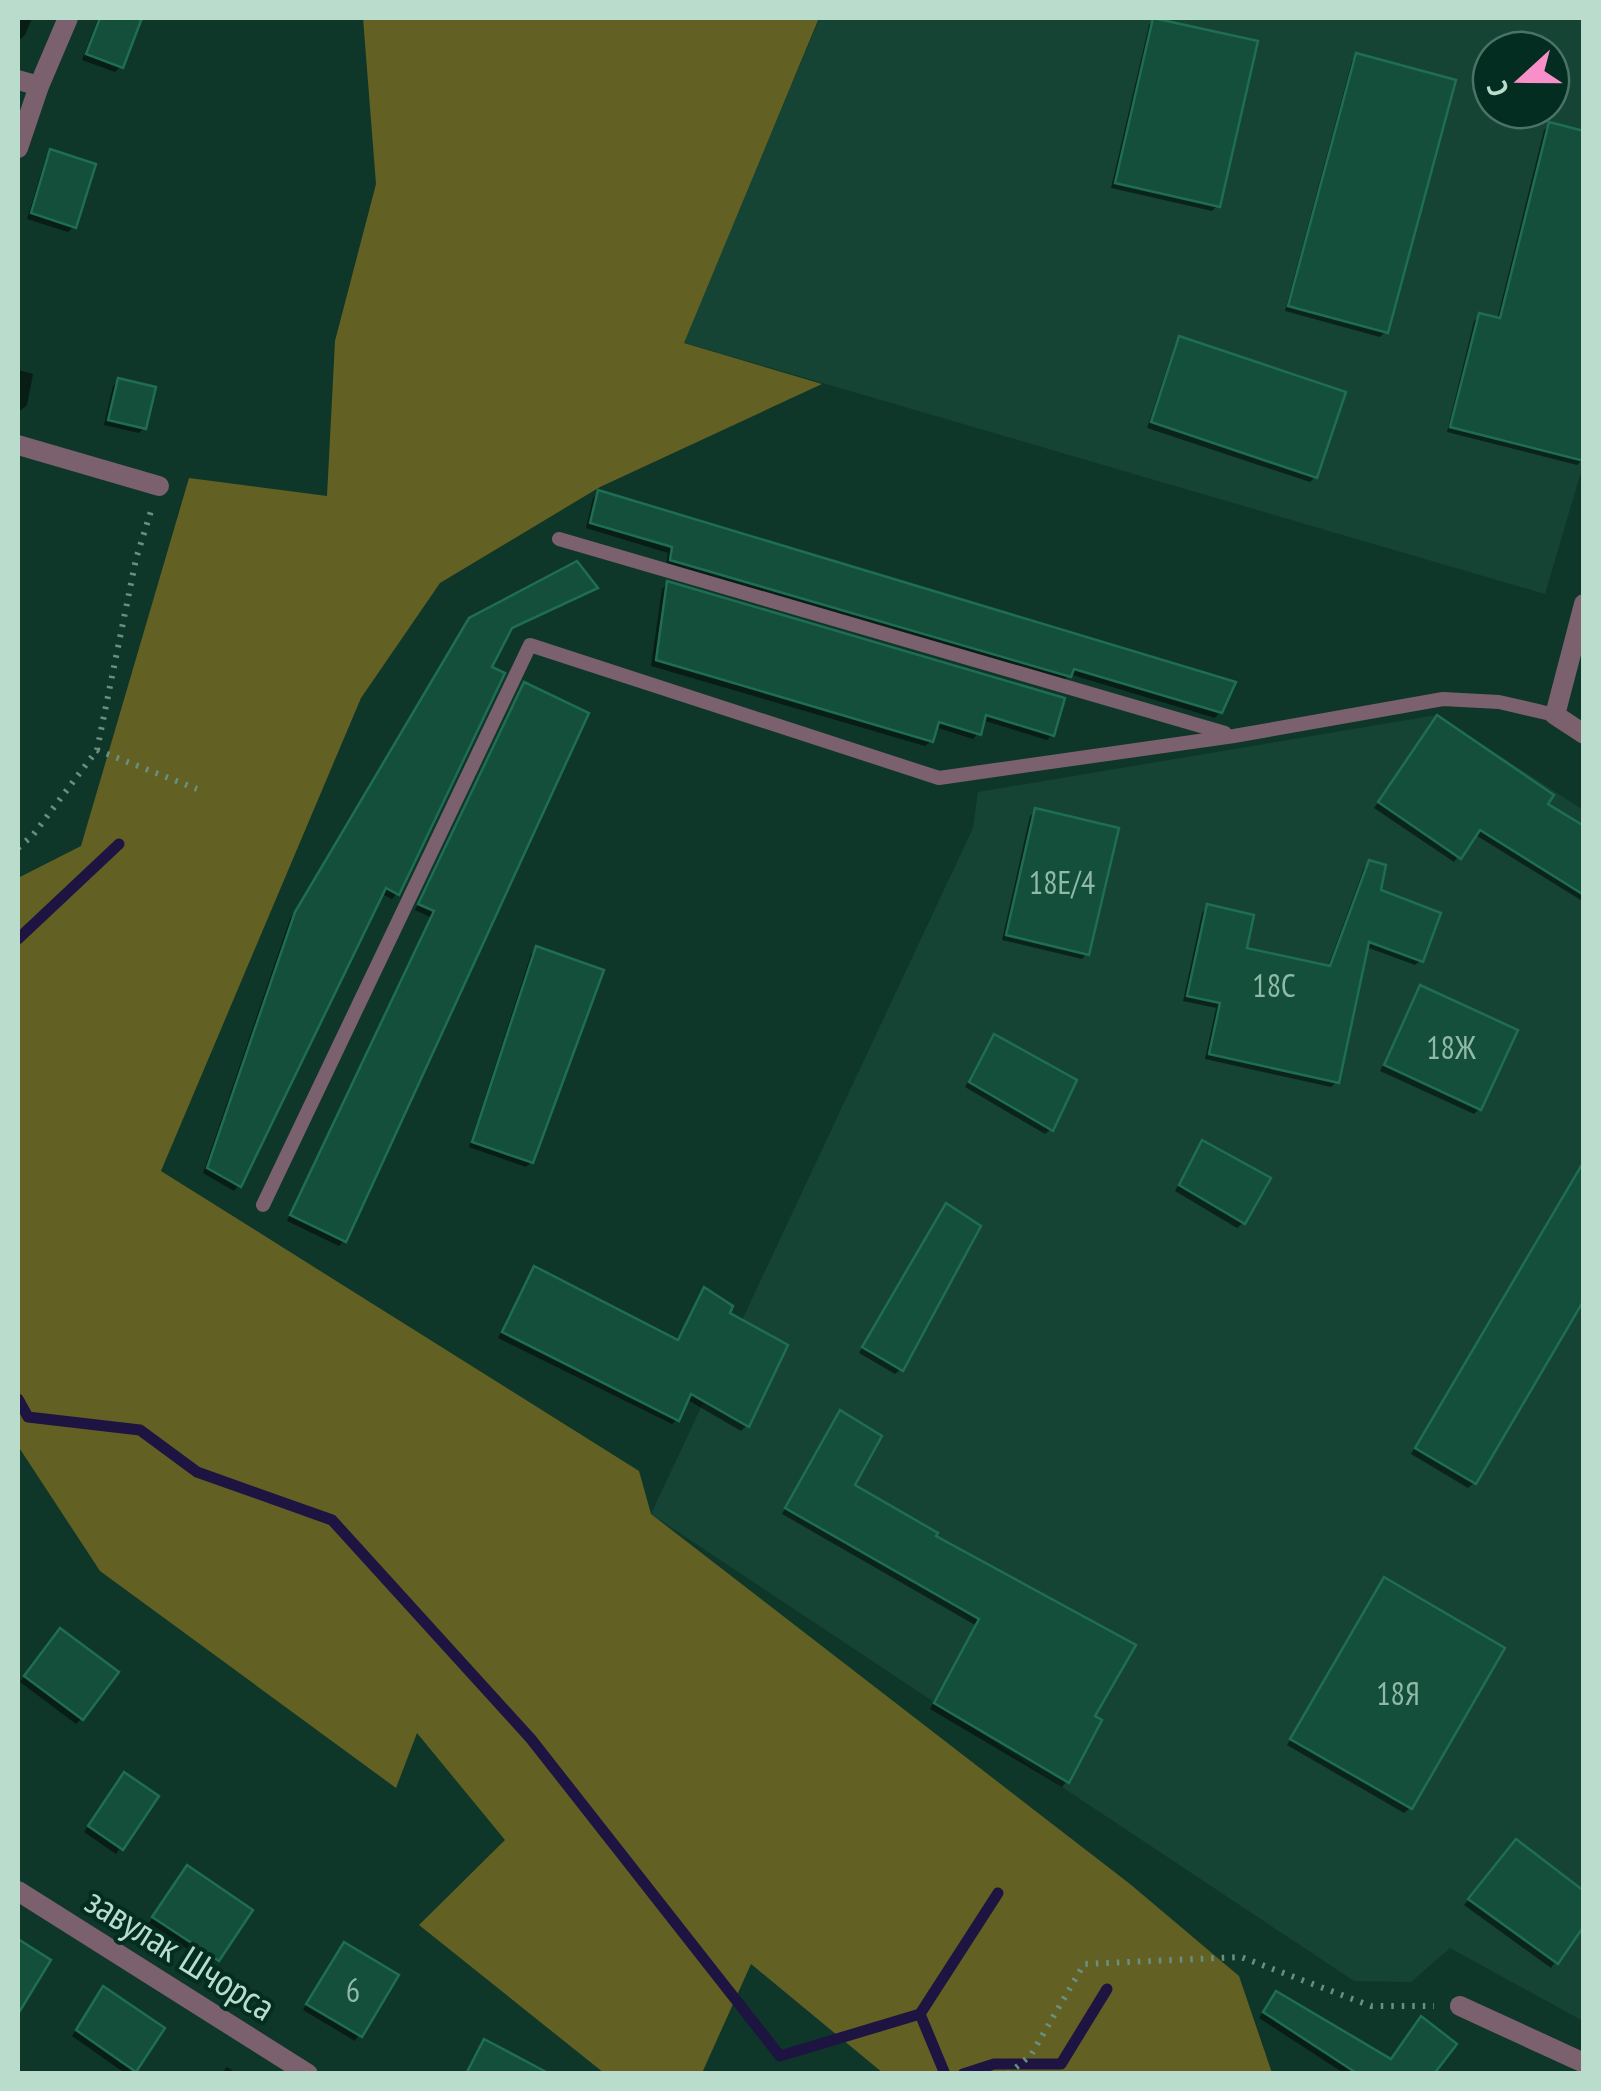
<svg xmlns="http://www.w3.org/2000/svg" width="1601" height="2091" viewBox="0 0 1601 2091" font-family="'PT Sans Narrow',sans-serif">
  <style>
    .built { fill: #154434; fill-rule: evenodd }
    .forest { fill: #636024 }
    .shadow { fill: #0007 }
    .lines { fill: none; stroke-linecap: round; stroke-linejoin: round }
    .stream { stroke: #1d1441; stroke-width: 11 }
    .building { fill: #134f3b; stroke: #1f6e54; stroke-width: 2.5 }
    .path { stroke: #698f80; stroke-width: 6; stroke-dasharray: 2.5 8; stroke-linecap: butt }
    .lane { stroke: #7b616e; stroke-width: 14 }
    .street { stroke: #7b616e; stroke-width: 20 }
    .labels { text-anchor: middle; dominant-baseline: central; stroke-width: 8; stroke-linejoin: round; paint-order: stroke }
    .number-label { font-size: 32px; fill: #90b9a8 }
    .street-label { font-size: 38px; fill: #b9dccd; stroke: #022d20 }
  </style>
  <rect width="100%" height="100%" fill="#0e3729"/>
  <g class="built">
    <path d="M 820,18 L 1583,18 L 1583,465 L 1545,594 L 682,342 ZM 1491,50 L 1551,50 L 1551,110 L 1491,110 Z"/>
    <path d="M 1437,715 L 1583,810 L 1583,2021 L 1450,1948 L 1411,1982 L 1354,1981 L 651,1514 L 973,828 L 978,792 Z"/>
  </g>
  <path class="forest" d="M 363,18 L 819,18 L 684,343 L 822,384 L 600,487 L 440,583 L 361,698 L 161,1171 L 639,1471 L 651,1514 L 1130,1884 L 1239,1976 L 1272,2073 L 883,2073 L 751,1964 L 702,2073 L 604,2073 L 419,1925 L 505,1840 L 417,1733 L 396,1788 L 100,1571 L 18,1446 L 18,878 L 81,846 L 189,478 L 327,496 L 335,341 L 376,184 Z"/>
  <g class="shadow">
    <path d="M 18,18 L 32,18 L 25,35 L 19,40 L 18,40 Z"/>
    <path d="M 98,18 L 139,18 L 120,67 L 115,72 L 82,60 Z"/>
    <path d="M 1154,19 L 1217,206 L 1212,211 L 1111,188 L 1149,25 Z"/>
    <path d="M 1357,56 L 1386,331 L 1380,337 L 1285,311 L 1352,61 Z"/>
    <path d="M 1549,125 L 1582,460 L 1577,465 L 1447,432 L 1474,321 L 1480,316 L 1497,320 L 1544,130 Z"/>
    <path d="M 51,152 L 73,227 L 68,232 L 27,219 L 46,157 Z"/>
    <path d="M 1180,339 L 1315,477 L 1310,482 L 1147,428 L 1175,344 Z"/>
    <path d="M 18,370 L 33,374 L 27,405 L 21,410 L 18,409 Z"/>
    <path d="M 119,380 L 144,428 L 139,433 L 104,425 L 113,386 Z"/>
    <path d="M 599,493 L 1220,712 L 1215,718 L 1069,674 L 1064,681 L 666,565 L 668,553 L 586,528 L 593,498 Z"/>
    <path d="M 667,584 L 1052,734 L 1047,740 L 982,720 L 978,733 L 973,739 L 935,727 L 931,741 L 925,746 L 651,666 L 662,589 Z"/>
    <path d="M 594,588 L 589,593 L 508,630 L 489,669 L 397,893 L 392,899 L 380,893 L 239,1185 L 234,1191 L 203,1173 L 290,919 L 464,626 L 471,620 Z"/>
    <path d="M 524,685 L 344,1241 L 339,1246 L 287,1221 L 430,917 L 415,910 L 519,691 Z"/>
    <path d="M 1432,723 L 1545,805 L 1584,829 L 1584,902 L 1474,834 L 1454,862 L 1374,808 Z"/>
    <path d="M 1036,811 L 1087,953 L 1082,959 L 1002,940 L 1030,816 Z"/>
    <path d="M 1369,863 L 1378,892 L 1421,960 L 1415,965 L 1366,947 L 1336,1082 L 1331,1087 L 1205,1059 L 1216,1008 L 1183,1001 L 1202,913 L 1207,907 L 1244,950 L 1327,969 L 1364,868 Z"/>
    <path d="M 537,949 L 531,1162 L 526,1167 L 469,1147 L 531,954 Z"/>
    <path d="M 1421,988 L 1479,1109 L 1474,1114 L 1380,1071 L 1415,994 Z"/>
    <path d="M 994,1037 L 1051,1129 L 1045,1134 L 965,1087 L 989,1042 Z"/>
    <path d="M 1203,1143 L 1243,1223 L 1237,1228 L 1175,1191 L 1198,1148 Z"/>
    <path d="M 1584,1161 L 1584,1295 L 1474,1483 L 1468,1488 L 1411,1454 Z"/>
    <path d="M 942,1211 L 901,1369 L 895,1374 L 859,1353 Z"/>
    <path d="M 535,1269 L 676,1342 L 699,1296 L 704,1290 L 727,1314 L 785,1346 L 746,1426 L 741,1431 L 686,1399 L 677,1419 L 672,1424 L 498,1338 L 529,1274 Z"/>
    <path d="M 840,1413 L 852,1486 L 933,1537 L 1092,1717 L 1067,1781 L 1062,1787 L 930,1709 L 975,1625 L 782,1514 L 835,1418 Z"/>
    <path d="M 1379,1585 L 1502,1649 L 1410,1808 L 1404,1813 L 1287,1745 Z"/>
    <path d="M 55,1636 L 81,1719 L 76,1724 L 20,1682 Z"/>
    <path d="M 119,1780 L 156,1796 L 116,1854 L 84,1832 Z"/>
    <path d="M 1511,1848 L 1584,1921 L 1551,1968 L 1464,1905 Z"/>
    <path d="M 182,1874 L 250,1911 L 211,1965 L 149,1923 Z"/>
    <path d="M 344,1945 L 396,1976 L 355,2041 L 303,2010 Z"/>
    <path d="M 98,1995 L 134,2070 L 131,2074 L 126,2074 L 72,2036 Z"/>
    <path d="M 1271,1999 L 1356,2072 L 1345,2074 L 1259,2018 Z"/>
    <path d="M 227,2067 L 238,2074 L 221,2074 Z"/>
  </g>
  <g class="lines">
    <g class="stream">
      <path d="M 18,939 L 119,844"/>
      <path d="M 18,1399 L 28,1417 L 140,1430 L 197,1472 L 332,1520 L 531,1739 L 780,2056 L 920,2014 L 945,2074"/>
      <path d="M 920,2014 L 998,1893"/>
      <path d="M 963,2074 L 994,2064 L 1061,2064 L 1107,1989"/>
    </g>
  </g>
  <g class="building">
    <path d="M 100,18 L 142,18 L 123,68 L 86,54 Z"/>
    <path d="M 1153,18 L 1258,41 L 1220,207 L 1115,183 Z"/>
    <path d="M 1356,53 L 1456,80 L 1388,333 L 1288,306 Z"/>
    <path d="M 1549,122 L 1584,131 L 1584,461 L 1450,427 L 1479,313 L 1500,318 Z"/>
    <path d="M 50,149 L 96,164 L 76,228 L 31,213 Z"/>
    <path d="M 1179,336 L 1346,392 L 1317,478 L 1151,422 Z"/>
    <path d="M 118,378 L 156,387 L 146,429 L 108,420 Z"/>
    <path d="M 598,490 L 1236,682 L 1222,713 L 1074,669 L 1071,677 L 670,560 L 672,547 L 590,523 Z"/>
    <path d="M 577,561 L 598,588 L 512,628 L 492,667 L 505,673 L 399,895 L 386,888 L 241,1187 L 207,1168 L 295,912 L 469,618 Z"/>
    <path d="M 667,581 L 1065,698 L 1054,736 L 986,715 L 981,735 L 939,722 L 933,742 L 656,660 Z"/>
    <path d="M 524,682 L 589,713 L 346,1242 L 290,1215 L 434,911 L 418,904 Z"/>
    <path d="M 1437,715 L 1554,795 L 1548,804 L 1584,826 L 1584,895 L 1480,830 L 1461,859 L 1378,802 Z"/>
    <path d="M 1035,808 L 1119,828 L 1089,955 L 1006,935 Z"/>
    <path d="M 1369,860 L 1386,865 L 1381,890 L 1441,913 L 1423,962 L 1369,942 L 1339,1083 L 1209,1054 L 1220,1003 L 1187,996 L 1207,904 L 1254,915 L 1247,948 L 1330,966 Z"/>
    <path d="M 536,946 L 604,970 L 533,1163 L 472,1142 Z"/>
    <path d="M 1420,985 L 1518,1030 L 1481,1110 L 1384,1065 Z"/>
    <path d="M 994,1034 L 1077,1080 L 1053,1131 L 969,1082 Z"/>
    <path d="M 1202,1140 L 1271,1178 L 1245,1224 L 1179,1185 Z"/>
    <path d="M 1584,1161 L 1584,1300 L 1476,1484 L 1415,1448 Z"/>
    <path d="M 946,1203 L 981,1226 L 903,1371 L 862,1347 Z"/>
    <path d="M 534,1266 L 678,1340 L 704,1287 L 733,1306 L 730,1313 L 788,1345 L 749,1427 L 691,1394 L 679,1421 L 502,1332 Z"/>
    <path d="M 840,1410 L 882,1436 L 855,1485 L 938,1533 L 936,1536 L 1136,1645 L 1095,1716 L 1102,1720 L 1069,1783 L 934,1703 L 979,1619 L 785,1508 Z"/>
    <path d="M 1384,1577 L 1505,1648 L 1412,1809 L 1290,1739 Z"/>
    <path d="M 60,1628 L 119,1672 L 83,1720 L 24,1676 Z"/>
    <path d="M 124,1772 L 159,1796 L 123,1850 L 88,1826 Z"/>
    <path d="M 1516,1839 L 1584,1891 L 1584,1926 L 1558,1964 L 1468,1899 Z"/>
    <path d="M 187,1865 L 253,1910 L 219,1961 L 152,1917 Z"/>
    <path d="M 18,1939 L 51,1960 L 18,2014 Z"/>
    <path d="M 344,1942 L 399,1975 L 362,2037 L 306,2004 Z"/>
    <path d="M 103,1986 L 165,2028 L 136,2072 L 76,2030 Z"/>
    <path d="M 1276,1991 L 1391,2059 L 1421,2016 L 1457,2044 L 1434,2074 L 1358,2074 L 1263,2012 Z"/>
    <path d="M 484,2039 L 550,2074 L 466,2074 Z"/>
  </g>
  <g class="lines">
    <g class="path">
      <path d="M 97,750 L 197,789"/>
      <path d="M 18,848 L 33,835 L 97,750 L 136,559 L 151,511"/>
      <path d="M 1008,2074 L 1031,2055 L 1084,1964 L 1241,1957 L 1371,2006 L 1434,2006"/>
    </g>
    <g class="lane">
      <path d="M 559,539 L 1225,733"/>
      <path d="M 263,1205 L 530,645 L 939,778 L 1234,736 L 1443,699 L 1499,702 L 1555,715"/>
    </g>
    <g class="street">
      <path d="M 18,80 L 39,86"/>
      <path d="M 18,148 L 39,86 L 68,18"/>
      <path d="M 18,445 L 159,486"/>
      <path d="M 1584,604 L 1555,715 L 1584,734"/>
      <path d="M 18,1891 L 308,2074"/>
      <path d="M 1460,2006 L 1584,2063"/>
    </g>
  </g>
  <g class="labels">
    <g class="number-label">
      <text x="1062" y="882">18Е/4</text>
      <text x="1274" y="985">18С</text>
      <text x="1451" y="1047">18Ж</text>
      <text x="1398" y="1693">18Я</text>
      <text x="353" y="1990">6</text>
    </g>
    <g class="street-label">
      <text transform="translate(181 1953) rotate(32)">завулак Шчорса</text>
    </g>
  </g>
  <rect width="1601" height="2091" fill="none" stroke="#b9dccd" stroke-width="40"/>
  <g transform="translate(1521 80) rotate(249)"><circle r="48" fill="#022d20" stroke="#4b7365" stroke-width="2.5"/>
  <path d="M0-8L18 38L0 25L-18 38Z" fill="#f98fc9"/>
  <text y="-15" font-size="28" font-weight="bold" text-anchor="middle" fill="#b9dccd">С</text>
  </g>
</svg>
